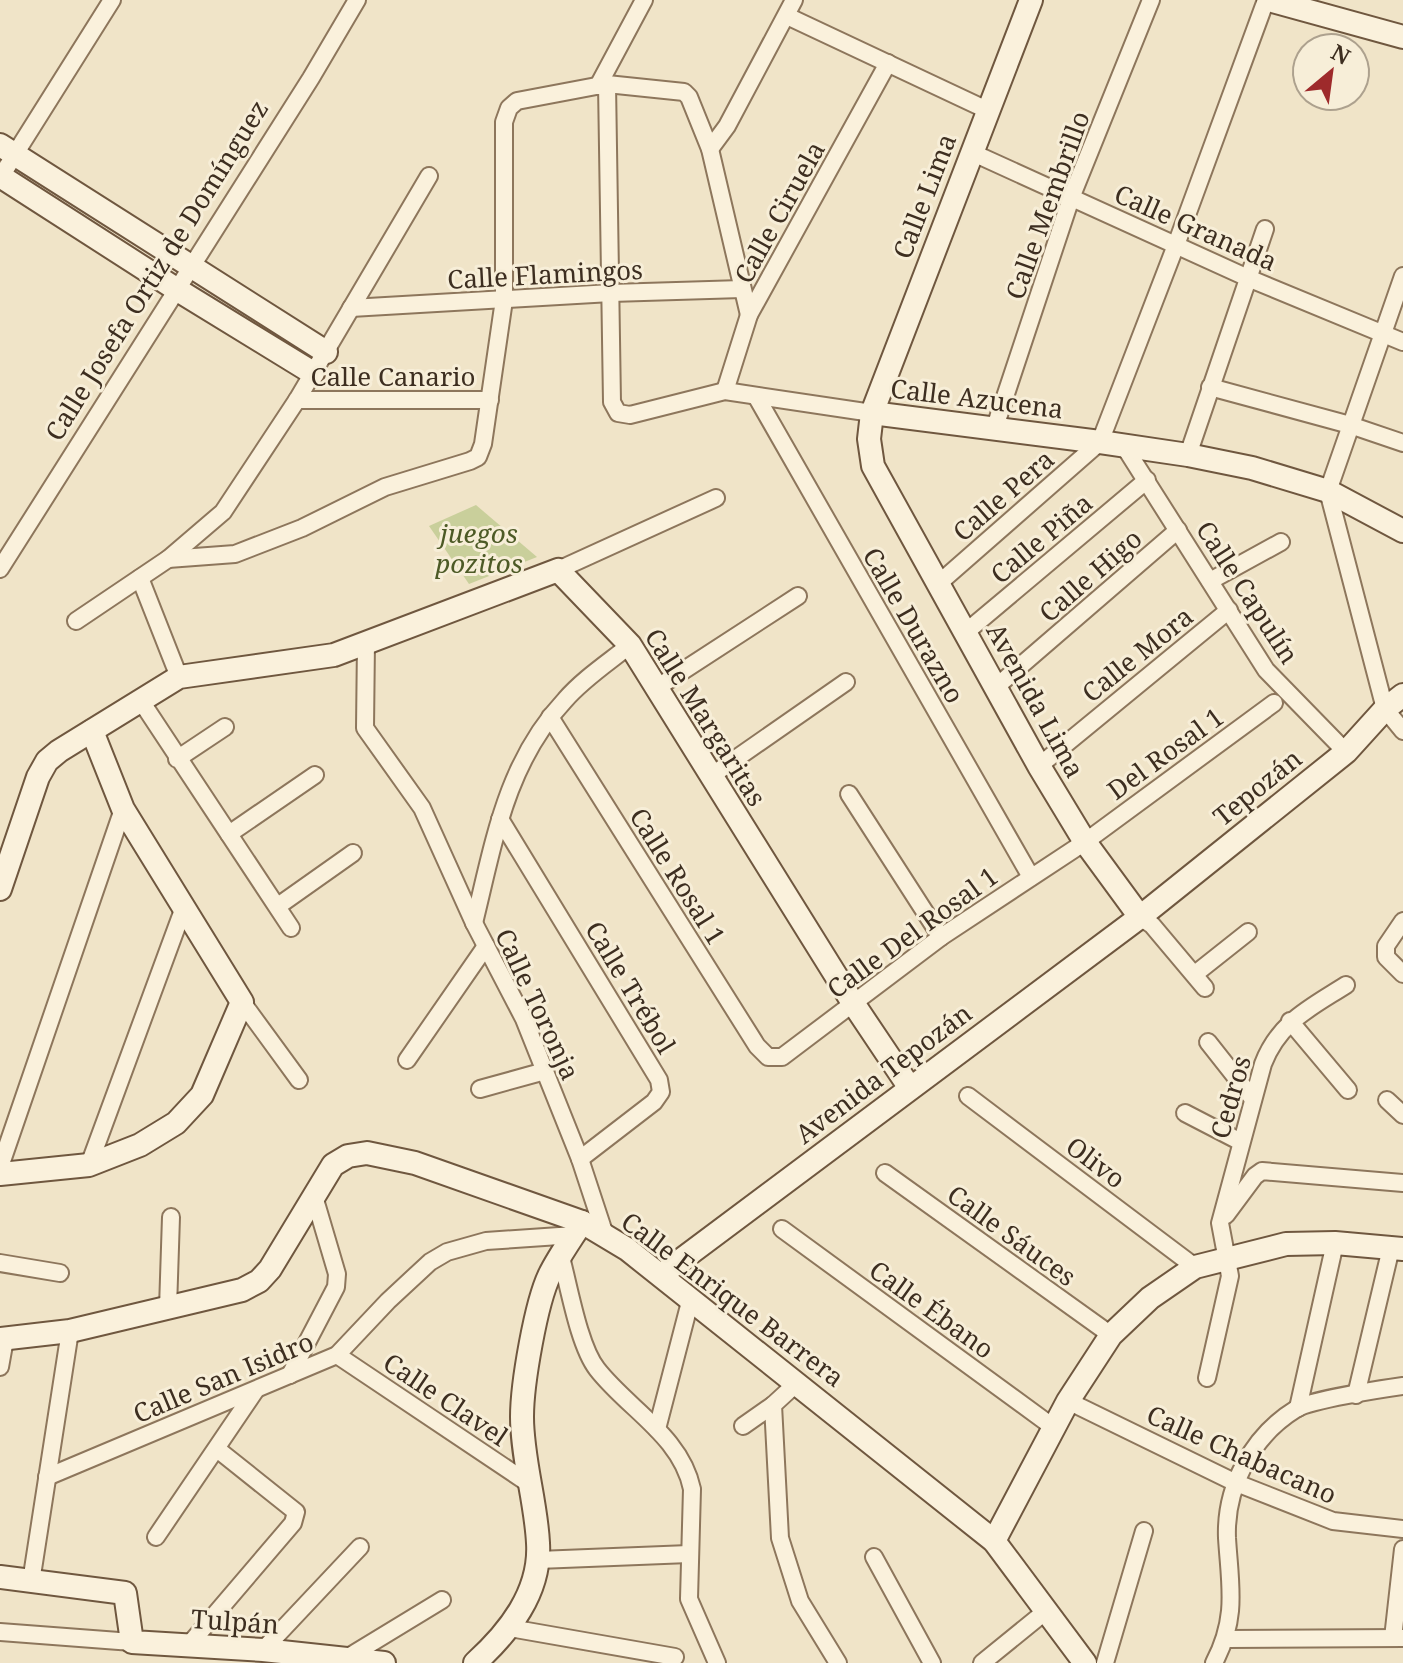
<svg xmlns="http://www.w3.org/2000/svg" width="1403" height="1663" viewBox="0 0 1403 1663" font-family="'Noto Serif',serif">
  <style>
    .green { fill: #c9cf9b }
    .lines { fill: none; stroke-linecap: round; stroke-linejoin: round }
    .street-casing { stroke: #8d765c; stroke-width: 20 }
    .secondary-casing { stroke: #6f573f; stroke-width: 26 }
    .street { stroke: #faf1dc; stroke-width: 16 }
    .secondary { stroke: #faf1dc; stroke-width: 22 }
    .labels { text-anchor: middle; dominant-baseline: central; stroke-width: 6; stroke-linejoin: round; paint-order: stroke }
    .street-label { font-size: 26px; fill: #3d2e20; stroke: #f7eed8 }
    .park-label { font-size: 26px; font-style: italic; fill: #4d5a26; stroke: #f7eed8 }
  </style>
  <rect width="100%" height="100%" fill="#f0e4c8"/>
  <path class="green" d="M 476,505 L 537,557 L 469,584 L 429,526 Z"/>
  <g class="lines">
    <g class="street-casing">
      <g id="street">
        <path d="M 787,16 L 987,110"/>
        <path d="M 607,84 L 612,402 L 618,413 L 630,415 L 725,391 L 872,413"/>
        <path d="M 598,86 L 644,0"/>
        <path d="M 710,149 L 727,126 L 794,0"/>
        <path d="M 971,152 L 1248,278 L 1403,342"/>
        <path d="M 0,178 L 112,0"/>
        <path d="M 1403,276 L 1328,491 L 1385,709 L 1403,731"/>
        <path d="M 351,308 L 611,293 L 742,289"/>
        <path d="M 1210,387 L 1350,425 L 1403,443"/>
        <path d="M 725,391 L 749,315 L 888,63"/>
        <path d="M 756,396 L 1031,877"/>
        <path d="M 297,400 L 490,400"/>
        <path d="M 994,430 L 1071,198 L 1151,0"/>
        <path d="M 1124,446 L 1266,670 L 1346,752"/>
        <path d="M 1188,455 L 1265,229"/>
        <path d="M 168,559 L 235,554 L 302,528 L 385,487 L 470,461 L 478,457 L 483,444 L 504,300 L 504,122 L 509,108 L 517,101 L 607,84 L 684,92 L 689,97 L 710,149 L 749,315"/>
        <path d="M 0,569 L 311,78 L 357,0"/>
        <path d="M 558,570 L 716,498"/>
        <path d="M 140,578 L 179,677"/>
        <path d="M 1210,581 L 1281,542"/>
        <path d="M 938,584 L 1100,442 L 1176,245 L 1266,0"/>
        <path d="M 76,621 L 168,559 L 223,512 L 297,400 L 429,176"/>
        <path d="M 966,632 L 1147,480"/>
        <path d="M 366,642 L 365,728 L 422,808 L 474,923 L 524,1019 L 580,1159 L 605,1235"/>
        <path d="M 658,687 L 798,596"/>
        <path d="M 996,687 L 1178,530"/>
        <path d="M 141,701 L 291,928"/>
        <path d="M 550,717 L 757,1046 L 768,1057 L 782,1057 L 941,937 L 1085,842 L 1274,703"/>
        <path d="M 177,759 L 225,727"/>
        <path d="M 1039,766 L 1229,610"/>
        <path d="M 711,776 L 846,682"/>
        <path d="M 849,794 L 941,937"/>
        <path d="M 500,819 L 659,1080 L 661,1092 L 654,1102 L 580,1159"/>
        <path d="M 229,834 L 315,775"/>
        <path d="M 278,906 L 353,853"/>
        <path d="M 1140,917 L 1152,925 L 1205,988"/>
        <path d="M 1403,921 L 1386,946 L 1386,957 L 1403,974"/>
        <path d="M 474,923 C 494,842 506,763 565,700 C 583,679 609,662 630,645"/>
        <path d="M 1195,974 L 1248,932"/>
        <path d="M 242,1002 L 299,1080"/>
        <path d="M 1290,1021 L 1348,1090"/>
        <path d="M 1208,1042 L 1253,1099"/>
        <path d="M 407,1060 L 486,946"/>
        <path d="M 480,1089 L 545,1071"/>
        <path d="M 968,1096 L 1195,1267"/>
        <path d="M 1387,1100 L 1403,1115"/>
        <path d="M 1185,1113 L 1241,1142"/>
        <path d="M 89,1165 L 183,910"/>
        <path d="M 0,1167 L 123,809"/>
        <path d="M 885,1173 L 1111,1335"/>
        <path d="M 1226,1215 L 1255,1176 L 1262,1171 L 1403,1183"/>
        <path d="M 782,1229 L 1053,1427"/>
        <path d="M 561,1257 C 569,1287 579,1346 597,1369 C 628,1409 681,1436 692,1489 L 689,1599 L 717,1663"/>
        <path d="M 0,1263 L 60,1273"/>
        <path d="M 168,1308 L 171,1217"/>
        <path d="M 337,1355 L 528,1483"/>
        <path d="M 0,1367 L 5,1339"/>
        <path d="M 290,1375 L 336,1287 L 337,1274 L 314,1196"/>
        <path d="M 1207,1378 L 1230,1276 L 1220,1223 L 1263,1064 C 1279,1022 1310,1008 1346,985"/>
        <path d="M 798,1382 L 773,1405 L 780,1538 L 800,1601 L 838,1663"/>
        <path d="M 1356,1395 L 1391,1248"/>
        <path d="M 1068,1401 L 1234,1482 L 1333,1521 L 1403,1529"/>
        <path d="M 1298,1408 L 1335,1243"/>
        <path d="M 743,1426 L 773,1405"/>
        <path d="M 657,1429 L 691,1298"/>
        <path d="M 47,1477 L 337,1355 L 388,1301 L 430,1262 L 447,1252 L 486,1241 L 574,1235"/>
        <path d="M 156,1537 L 255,1391"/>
        <path d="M 874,1557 L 932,1663"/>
        <path d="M 538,1560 L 689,1554"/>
        <path d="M 31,1582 L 70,1331"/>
        <path d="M 510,1628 L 675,1657"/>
        <path d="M 0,1632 L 132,1642"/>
        <path d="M 1393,1638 L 1403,1549"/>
        <path d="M 1227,1639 L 1403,1638"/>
        <path d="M 188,1646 L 293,1523 L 296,1512 L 217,1449"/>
        <path d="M 263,1650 L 360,1547"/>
        <path d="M 345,1659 L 442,1600"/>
        <path d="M 982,1663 L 1046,1611"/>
        <path d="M 1105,1663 L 1144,1531"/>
        <path d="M 1214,1663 C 1238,1617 1230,1586 1227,1538 C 1225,1487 1252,1436 1296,1409 C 1310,1400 1382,1389 1403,1386"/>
      </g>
    </g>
    <g class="secondary-casing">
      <g id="secondary">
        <path d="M 1031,0 L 872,413 L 869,439 L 873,466 L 1039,766 L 1085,842 L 1140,917"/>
        <path d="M 1269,0 L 1403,37"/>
        <path d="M 0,145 L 326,352"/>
        <path d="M 0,176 L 176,289 L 313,373"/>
        <path d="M 872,413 L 1100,442 L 1188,455 L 1252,468 L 1328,491 L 1403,531"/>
        <path d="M 0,889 L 38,777 L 47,761 L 59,751 L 179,677 L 334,655 L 558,570 L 630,645 L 853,1003 L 910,1088"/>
        <path d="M 0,1174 L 89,1165 L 140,1145 L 176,1123 L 202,1095 L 242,1002 L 123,809 L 92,731"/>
        <path d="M 661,1275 L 1140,917 L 1346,752 L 1385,709 L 1403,695"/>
        <path d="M 0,1339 L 70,1331 L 242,1290 L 259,1281 L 270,1269 L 333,1165 L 348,1156 L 367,1153 L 415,1163 L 582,1222 L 627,1249 L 994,1541 L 1085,1663"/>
        <path d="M 994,1541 L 1068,1401 L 1111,1335 L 1150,1298 L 1195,1267 L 1286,1244 L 1335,1243 L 1403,1249"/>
        <path d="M 0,1577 L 125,1593 L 132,1642 L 263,1650 L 384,1663"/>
        <path d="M 475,1663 C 509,1632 541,1592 538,1543 C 536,1501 522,1459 522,1417 C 522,1384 536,1302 550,1274 C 559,1256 572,1238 582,1222"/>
      </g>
    </g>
    <use href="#street" class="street"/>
    <use href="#secondary" class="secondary"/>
  </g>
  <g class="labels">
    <g class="street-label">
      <text transform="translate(924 196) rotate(-69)">Calle Lima</text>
      <text transform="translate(1047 205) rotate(-70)">Calle Membrillo</text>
      <text transform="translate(779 212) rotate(-61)">Calle Ciruela</text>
      <text transform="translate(1196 227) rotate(24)">Calle Granada</text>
      <text transform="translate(156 270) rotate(-58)">Calle Josefa Ortiz de Domínguez</text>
      <text transform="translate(545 274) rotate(-3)">Calle Flamingos</text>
      <text x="393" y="376">Calle Canario</text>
      <text transform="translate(977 398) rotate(7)">Calle Azucena</text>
      <text transform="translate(1003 495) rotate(-41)">Calle Pera</text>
      <text transform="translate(1041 538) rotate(-40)">Calle Piña</text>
      <text transform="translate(1090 575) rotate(-41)">Calle Higo</text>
      <text transform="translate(1248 592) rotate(57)">Calle Capulín</text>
      <text transform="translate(914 625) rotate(60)">Calle Durazno</text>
      <text transform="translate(1137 654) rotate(-39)">Calle Mora</text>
      <text transform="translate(1036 700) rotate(61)">Avenida Lima</text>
      <text transform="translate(706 717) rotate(58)">Calle Margaritas</text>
      <text transform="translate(1165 753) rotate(-36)">Del Rosal 1</text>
      <text transform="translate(1257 787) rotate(-39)">Tepozán</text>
      <text transform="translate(678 876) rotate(58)">Calle Rosal 1</text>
      <text transform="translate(912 932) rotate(-36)">Calle Del Rosal 1</text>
      <text transform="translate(631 987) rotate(59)">Calle Trébol</text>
      <text transform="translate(538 1004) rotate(65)">Calle Toronja</text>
      <text transform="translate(883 1073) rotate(-37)">Avenida Tepozán</text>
      <text transform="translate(1230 1097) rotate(-74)">Cedros</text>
      <text transform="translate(1096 1162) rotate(37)">Olivo</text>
      <text transform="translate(1012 1235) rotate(36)">Calle Sáuces</text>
      <text transform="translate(733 1299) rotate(37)">Calle Enrique Barrera</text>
      <text transform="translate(932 1309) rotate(36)">Calle Ébano</text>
      <text transform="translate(223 1377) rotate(-23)">Calle San Isidro</text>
      <text transform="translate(446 1399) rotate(34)">Calle Clavel</text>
      <text transform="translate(1242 1454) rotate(24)">Calle Chabacano</text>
      <text transform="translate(235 1621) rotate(4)">Tulpán</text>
    </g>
    <g class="park-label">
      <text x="479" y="533">juegos<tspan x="479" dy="30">pozitos</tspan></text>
    </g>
  </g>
  <g transform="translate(1331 72) rotate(29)"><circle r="38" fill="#f7eed8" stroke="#ada18e" stroke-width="2"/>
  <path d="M0-6L14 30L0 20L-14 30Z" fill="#9e2a2b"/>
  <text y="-12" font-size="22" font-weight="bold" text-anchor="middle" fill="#3d2e20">N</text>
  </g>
</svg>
